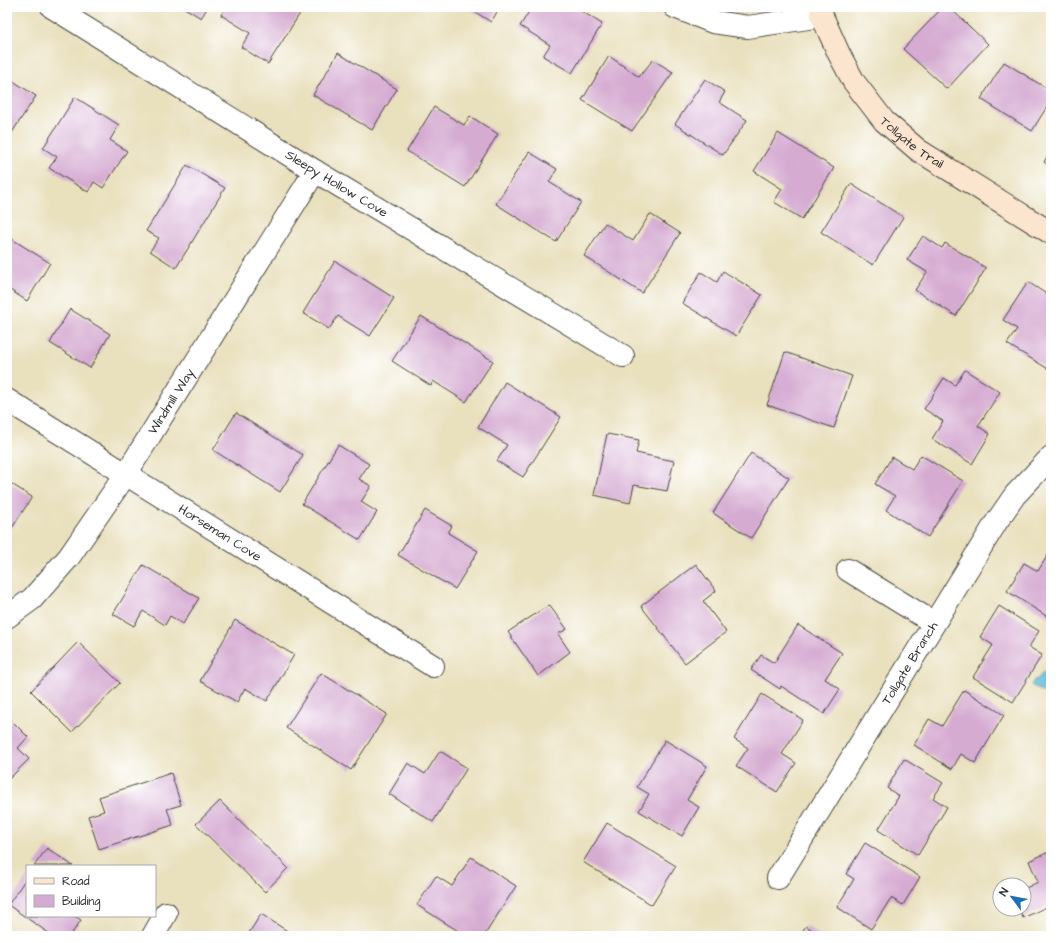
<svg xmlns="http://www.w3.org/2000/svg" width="1058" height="943" viewBox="0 0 1058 943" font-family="'Architects Daughter',sans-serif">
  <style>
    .water { fill: #5abbd9; stroke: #427382 }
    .building { fill: #d5abd2 }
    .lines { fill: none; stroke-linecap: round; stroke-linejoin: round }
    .street-casing { stroke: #484641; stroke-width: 24 }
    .secondary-casing { stroke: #484641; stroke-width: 24 }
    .street { stroke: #fff; stroke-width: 22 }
    .secondary { stroke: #fbe5cf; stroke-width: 22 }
    .labels { text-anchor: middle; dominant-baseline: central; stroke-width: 3.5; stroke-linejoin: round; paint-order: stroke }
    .street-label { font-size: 13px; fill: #2b2b2b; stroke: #fff }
  </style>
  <rect width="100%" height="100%" fill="#fff"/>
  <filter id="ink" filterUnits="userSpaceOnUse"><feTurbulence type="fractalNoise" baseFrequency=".025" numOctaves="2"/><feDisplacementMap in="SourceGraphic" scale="8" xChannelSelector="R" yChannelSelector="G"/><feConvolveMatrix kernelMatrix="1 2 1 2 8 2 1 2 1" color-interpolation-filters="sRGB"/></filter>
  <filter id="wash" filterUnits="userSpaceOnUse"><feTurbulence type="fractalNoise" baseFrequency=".012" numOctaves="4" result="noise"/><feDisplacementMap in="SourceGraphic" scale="16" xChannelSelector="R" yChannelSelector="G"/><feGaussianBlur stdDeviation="0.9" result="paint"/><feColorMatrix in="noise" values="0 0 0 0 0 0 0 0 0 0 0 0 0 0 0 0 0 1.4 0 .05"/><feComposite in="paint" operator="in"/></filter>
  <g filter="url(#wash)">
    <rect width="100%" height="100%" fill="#e9e0bd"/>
    <path class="water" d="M 1051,666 L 1051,693 L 1049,696 L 1031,685 L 1035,679 L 1037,680 L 1043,672 L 1047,674 Z"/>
    <g id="blocks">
      <g class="building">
        <path d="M 183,7 L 208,7 L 201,18 Z"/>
        <path d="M 226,7 L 304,7 L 268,64 L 241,47 L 250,33 L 221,15 Z"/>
        <path d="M 467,7 L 500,7 L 491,22 Z"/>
        <path d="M 532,7 L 575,7 L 602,24 L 572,73 L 543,56 L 550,45 L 520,26 Z"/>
        <path d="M 943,7 L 949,7 L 988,44 L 947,89 L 903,49 Z"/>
        <path d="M 338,53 L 397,89 L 372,130 L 313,95 Z"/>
        <path d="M 609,56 L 639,77 L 653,60 L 673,72 L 632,131 L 582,100 Z"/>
        <path d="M 1004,62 L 1051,91 L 1051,100 L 1032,131 L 981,99 Z"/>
        <path d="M 7,77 L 36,96 L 9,137 L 7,135 Z"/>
        <path d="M 705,79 L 725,92 L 719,102 L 747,120 L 723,155 L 675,124 Z"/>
        <path d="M 75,97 L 119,125 L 110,140 L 127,151 L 103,188 L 94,182 L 88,192 L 49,168 L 57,157 L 43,148 Z"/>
        <path d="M 434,107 L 464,125 L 470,116 L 498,134 L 465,187 L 407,151 Z"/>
        <path d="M 778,133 L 834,168 L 802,219 L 774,202 L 782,189 L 754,171 Z"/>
        <path d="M 1051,150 L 1051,167 L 1044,162 Z"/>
        <path d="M 529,152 L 557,169 L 549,182 L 581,202 L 556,242 L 496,204 Z"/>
        <path d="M 187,165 L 225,188 L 176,268 L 150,251 L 159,238 L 146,231 Z"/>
        <path d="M 851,184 L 903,217 L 873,265 L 821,232 Z"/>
        <path d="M 650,214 L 680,233 L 642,293 L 584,256 L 605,223 L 633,241 Z"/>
        <path d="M 7,236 L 50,263 L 27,301 L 7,288 Z"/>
        <path d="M 923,236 L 942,248 L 945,243 L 986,268 L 956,316 L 915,290 L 927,272 L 907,260 Z"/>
        <path d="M 335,261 L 394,298 L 370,336 L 338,316 L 329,329 L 303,313 Z"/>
        <path d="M 723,271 L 762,295 L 736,336 L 682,303 L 701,272 L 717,282 Z"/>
        <path d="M 1028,282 L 1051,297 L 1051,369 L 1050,370 L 1007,344 L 1017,329 L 1003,320 Z"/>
        <path d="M 70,309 L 110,334 L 90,368 L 50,343 Z"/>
        <path d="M 421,316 L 493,361 L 466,402 L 433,381 L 431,386 L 392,361 Z"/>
        <path d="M 785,352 L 852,376 L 834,428 L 767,405 Z"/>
        <path d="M 965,370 L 1000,392 L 978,426 L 990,434 L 972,464 L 932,439 L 943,421 L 924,409 L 944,378 L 955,385 Z"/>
        <path d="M 505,382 L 561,417 L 523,477 L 497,461 L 507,445 L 478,427 Z"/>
        <path d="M 236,413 L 303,455 L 280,492 L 213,450 Z"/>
        <path d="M 607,434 L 639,440 L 636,453 L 674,461 L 667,491 L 634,485 L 630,503 L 594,495 Z"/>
        <path d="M 338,445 L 369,464 L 359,479 L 371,486 L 361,502 L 377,512 L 360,540 L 302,504 Z"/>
        <path d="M 751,453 L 789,478 L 751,538 L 713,513 Z"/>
        <path d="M 921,455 L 963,481 L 928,537 L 886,510 L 895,496 L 875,484 L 892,457 L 912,469 Z"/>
        <path d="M 7,481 L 32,497 L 12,528 L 7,525 Z"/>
        <path d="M 425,510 L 452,526 L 448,533 L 478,551 L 455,589 L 398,555 Z"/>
        <path d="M 1051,550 L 1051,619 L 1007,591 L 1024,563 L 1038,571 Z"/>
        <path d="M 696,564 L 716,591 L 703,601 L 726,632 L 685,663 L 641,606 Z"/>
        <path d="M 143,565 L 199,598 L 183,624 L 170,616 L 165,625 L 143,611 L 134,626 L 113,614 Z"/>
        <path d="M 549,605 L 567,629 L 558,634 L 570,652 L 538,676 L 508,632 Z"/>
        <path d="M 999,606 L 1039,631 L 1029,647 L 1042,655 L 1013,702 L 973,677 L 993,645 L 980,637 Z"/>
        <path d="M 235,620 L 294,655 L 267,701 L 245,688 L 237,702 L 200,681 Z"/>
        <path d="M 798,625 L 842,653 L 825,679 L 840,689 L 824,714 L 781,686 L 780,689 L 751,670 L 761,655 L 774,663 Z"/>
        <path d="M 78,642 L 120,683 L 72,732 L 31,691 Z"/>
        <path d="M 321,673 L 387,714 L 351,770 L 286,728 Z"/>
        <path d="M 964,690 L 1004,715 L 975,763 L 961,754 L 952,769 L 914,745 L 929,719 L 942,726 Z"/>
        <path d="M 762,694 L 803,720 L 782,754 L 796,763 L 777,792 L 736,766 L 748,748 L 734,739 Z"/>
        <path d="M 7,716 L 28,737 L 18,748 L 29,759 L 7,781 Z"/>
        <path d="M 665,740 L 707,766 L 687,800 L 699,807 L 682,836 L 639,811 L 649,794 L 637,787 Z"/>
        <path d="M 440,751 L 467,768 L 433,822 L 389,794 L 408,763 L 425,774 Z"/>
        <path d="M 904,759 L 943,783 L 933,798 L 947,807 L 918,855 L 878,830 L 899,796 L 887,788 Z"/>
        <path d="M 171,773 L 181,805 L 167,809 L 173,825 L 99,849 L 88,816 L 104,811 L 99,797 Z"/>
        <path d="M 220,801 L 288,868 L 265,892 L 196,824 Z"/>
        <path d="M 607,823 L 676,866 L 652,905 L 583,862 Z"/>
        <path d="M 865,843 L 920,877 L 903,905 L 891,898 L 871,929 L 837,907 L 854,879 L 846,874 Z"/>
        <path d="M 47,848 L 73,866 L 34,866 Z"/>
        <path d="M 1051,851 L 1051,905 L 1023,918 L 1019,909 L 1024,909 L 1024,889 L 1038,882 L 1029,861 Z"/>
        <path d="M 471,857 L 516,886 L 484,936 L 466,936 L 417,905 L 436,876 L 452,886 Z"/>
        <path d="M 27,877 L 27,916 L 75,916 L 81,920 L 70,936 L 53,936 L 8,905 Z"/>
        <path d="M 261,914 L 295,936 L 247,936 Z"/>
        <path d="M 806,926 L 821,936 L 799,936 Z"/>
      </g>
    </g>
  </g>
  <g filter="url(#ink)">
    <use href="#blocks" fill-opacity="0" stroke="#484641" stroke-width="1"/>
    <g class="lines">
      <g class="street-casing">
        <g id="street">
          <path id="s1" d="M 52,7 L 315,171 L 623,356"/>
          <path d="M 675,7 L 713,22 L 748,27 L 822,16"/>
          <path id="s2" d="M 7,400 L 433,666"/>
          <path d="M 848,570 L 934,623"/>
          <path id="s3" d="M 7,617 L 32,599 L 69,557 L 126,474 L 315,171"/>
          <path id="s4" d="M 778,878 L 997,521 L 1015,495 L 1051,457"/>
          <path d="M 153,936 L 166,913"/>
        </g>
      </g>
      <g class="secondary-casing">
        <g id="secondary">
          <path id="s5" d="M 821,7 L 822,16 L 839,54 L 854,82 L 884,121 L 918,150 L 1051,233"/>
        </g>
      </g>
      <use href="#street" class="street"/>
      <use href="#secondary" class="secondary"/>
    </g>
  </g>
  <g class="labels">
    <g class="street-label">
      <text stroke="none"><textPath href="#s5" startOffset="167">Tollgate Trail</textPath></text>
      <text stroke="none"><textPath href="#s1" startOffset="335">Sleepy Hollow Cove</textPath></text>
      <text stroke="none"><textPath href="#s3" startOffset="273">Windmill Way</textPath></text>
      <text stroke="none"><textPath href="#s2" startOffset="251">Horseman Cove</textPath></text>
      <text stroke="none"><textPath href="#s4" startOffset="252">Tollgate Branch</textPath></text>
    </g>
  </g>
  <rect width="1058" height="943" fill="none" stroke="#fff" stroke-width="24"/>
  <rect x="26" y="865" width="130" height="52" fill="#ffffff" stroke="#aaaaaa"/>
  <rect x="34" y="878" width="20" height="6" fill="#fbe5cf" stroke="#aaaaaa"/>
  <text x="62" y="885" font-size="12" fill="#2b2b2b">Road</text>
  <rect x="34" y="895" width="20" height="12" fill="#d5abd2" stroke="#aaaaaa"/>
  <text x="62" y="905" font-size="12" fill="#2b2b2b">Building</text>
  <g transform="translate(1012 897) rotate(302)"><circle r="19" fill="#ffffff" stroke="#aaaaaa"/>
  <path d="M0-3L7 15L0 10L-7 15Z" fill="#1f6fb2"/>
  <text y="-6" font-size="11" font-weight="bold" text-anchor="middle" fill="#2b2b2b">N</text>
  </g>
</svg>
